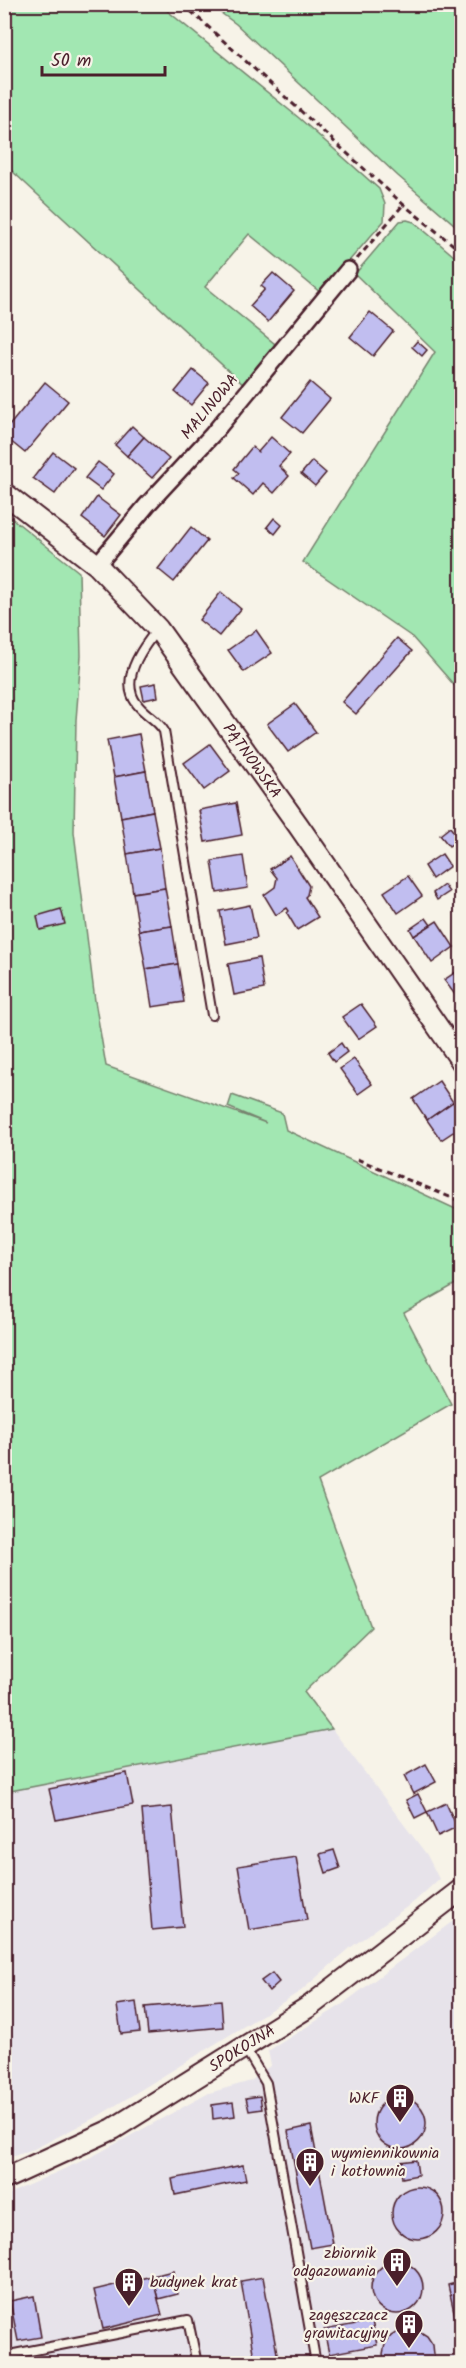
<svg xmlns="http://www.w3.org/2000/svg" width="466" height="2368" viewBox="0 0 466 2368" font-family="Kalam,sans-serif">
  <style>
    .built { fill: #e7e3ea }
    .green { fill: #a2e7b2; stroke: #76836e; stroke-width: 1.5 }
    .building { fill: #c1bef0; stroke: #4a1f2b; stroke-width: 1.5 }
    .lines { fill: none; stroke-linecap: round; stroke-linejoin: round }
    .service-casing { stroke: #4a1f2b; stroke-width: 12 }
    .minor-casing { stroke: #4a1f2b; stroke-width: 20 }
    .tertiary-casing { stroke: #4a1f2b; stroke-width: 24 }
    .path { stroke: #4a1f2b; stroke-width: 3; stroke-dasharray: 6 4.5; stroke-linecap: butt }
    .service { stroke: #f7f3e8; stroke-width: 8 }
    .minor { stroke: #f7f3e8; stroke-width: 15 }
    .tertiary { stroke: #f7f3e8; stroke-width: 20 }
    .labels { text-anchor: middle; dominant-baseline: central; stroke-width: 4.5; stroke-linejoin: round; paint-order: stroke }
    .street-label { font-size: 16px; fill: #4a1f2b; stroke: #f7f3e8 }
    .poi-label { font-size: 16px; fill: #4a1f2b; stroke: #f7f3e8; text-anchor: end }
  </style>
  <rect width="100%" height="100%" fill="#f7f3e8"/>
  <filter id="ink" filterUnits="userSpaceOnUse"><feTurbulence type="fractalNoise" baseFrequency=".0167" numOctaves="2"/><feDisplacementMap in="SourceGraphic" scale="12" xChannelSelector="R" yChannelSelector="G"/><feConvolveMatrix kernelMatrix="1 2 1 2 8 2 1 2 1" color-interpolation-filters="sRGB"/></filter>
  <g filter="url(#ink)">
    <g class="built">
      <path d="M 332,1729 L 427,1855 L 439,1879 L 415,1901 L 350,1948 L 301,1991 L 100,2115 L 34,2149 L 5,2158 L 5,1792 Z"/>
      <path d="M 461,1915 L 461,2363 L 5,2363 L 4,2198 L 13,2192 L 93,2156 L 209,2093 L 251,2081 L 271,2065 L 268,2051 L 340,2006 Z"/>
    </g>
    <g class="green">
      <path d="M 5,5 L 160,5 L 299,118 L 379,189 L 385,204 L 384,221 L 321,293 L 249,234 L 205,287 L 275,344 L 245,386 L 12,171 L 5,179 Z"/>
      <path d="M 210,5 L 461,5 L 461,230 L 398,176 L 236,24 Z"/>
      <path d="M 407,220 L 414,222 L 461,262 L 461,693 L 412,637 L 303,562 L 435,352 L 355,274 L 400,221 Z"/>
      <path d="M 4,512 L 79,572 L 81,656 L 76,720 L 74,832 L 95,1001 L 106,1066 L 266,1123 L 228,1107 L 232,1095 L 282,1113 L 286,1130 L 462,1212 L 461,1281 L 404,1313 L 451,1404 L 318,1481 L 371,1627 L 304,1692 L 332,1729 L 5,1792 Z"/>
    </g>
    <g class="building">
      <path d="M 273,273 L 294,291 L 268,322 L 250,306 L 265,289 L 261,286 Z"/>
      <path d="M 370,312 L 393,331 L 373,356 L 350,337 Z"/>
      <path d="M 417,341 L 427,350 L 422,356 L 412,347 Z"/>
      <path d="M 193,370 L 209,383 L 191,405 L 175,392 Z"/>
      <path d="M 45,382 L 68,401 L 25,453 L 4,436 L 4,432 Z"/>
      <path d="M 310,382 L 330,399 L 302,433 L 282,417 Z"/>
      <path d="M 132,426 L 144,437 L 127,456 L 115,445 Z"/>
      <path d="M 144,437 L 169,459 L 152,478 L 127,456 Z"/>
      <path d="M 271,437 L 290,454 L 279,466 L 289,476 L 274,493 L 263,483 L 253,495 L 234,478 L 239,473 L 234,469 L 252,447 L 258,452 Z"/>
      <path d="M 53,452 L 74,468 L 55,494 L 33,478 Z"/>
      <path d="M 312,461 L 326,473 L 315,486 L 301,474 Z"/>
      <path d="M 98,462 L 114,474 L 101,490 L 85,478 Z"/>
      <path d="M 97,497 L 121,515 L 105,536 L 82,518 Z"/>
      <path d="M 274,518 L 282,525 L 275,534 L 267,527 Z"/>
      <path d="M 191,527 L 207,541 L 174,582 L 158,569 Z"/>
      <path d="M 221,592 L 241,609 L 219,636 L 199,620 Z"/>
      <path d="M 256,630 L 272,653 L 244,672 L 228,650 Z"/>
      <path d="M 397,638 L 412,651 L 356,714 L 342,702 Z"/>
      <path d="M 156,683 L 158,697 L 144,700 L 141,686 Z"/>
      <path d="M 295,704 L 316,732 L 288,752 L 267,724 Z"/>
      <path d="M 139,734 L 146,771 L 114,777 L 107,740 Z"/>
      <path d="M 210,744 L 230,771 L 204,790 L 184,763 Z"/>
      <path d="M 146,771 L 153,811 L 121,817 L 114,777 Z"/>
      <path d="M 236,803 L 242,835 L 205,842 L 199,810 Z"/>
      <path d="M 153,811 L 160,848 L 127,854 L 121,817 Z"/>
      <path d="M 450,827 L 459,839 L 449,846 L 440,835 Z"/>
      <path d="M 160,848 L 165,888 L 133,893 L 127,854 Z"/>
      <path d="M 442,854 L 450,866 L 432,879 L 424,866 Z"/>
      <path d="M 243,856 L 248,888 L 217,893 L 212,861 Z"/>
      <path d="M 290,856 L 309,886 L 307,895 L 305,897 L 318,917 L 297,930 L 287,913 L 289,911 L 287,908 L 276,915 L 264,895 L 275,887 L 277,878 L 270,869 Z"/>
      <path d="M 408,876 L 422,896 L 398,913 L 384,892 Z"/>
      <path d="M 444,885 L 449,892 L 437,900 L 433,893 Z"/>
      <path d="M 165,888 L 172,926 L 139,931 L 133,893 Z"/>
      <path d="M 250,905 L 257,938 L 226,944 L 220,911 Z"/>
      <path d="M 61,909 L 65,924 L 40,930 L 37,916 Z"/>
      <path d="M 426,918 L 431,925 L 414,936 L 410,929 Z"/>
      <path d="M 437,921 L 454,947 L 432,963 L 414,936 Z"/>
      <path d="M 172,926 L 178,964 L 146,969 L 139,931 Z"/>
      <path d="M 259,958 L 264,989 L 234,995 L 228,964 Z"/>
      <path d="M 178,964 L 184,1002 L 152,1007 L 146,969 Z"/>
      <path d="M 462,968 L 462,1004 L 444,980 Z"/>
      <path d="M 361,1004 L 377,1026 L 358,1039 L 342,1017 Z"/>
      <path d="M 341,1043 L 347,1052 L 334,1062 L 328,1053 Z"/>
      <path d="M 354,1059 L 372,1084 L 358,1094 L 340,1069 Z"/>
      <path d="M 439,1081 L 453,1102 L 427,1120 L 413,1099 Z"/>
      <path d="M 453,1102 L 462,1114 L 462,1126 L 441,1140 L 427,1120 Z"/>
      <path d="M 426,1764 L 436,1782 L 413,1794 L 404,1776 Z"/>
      <path d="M 127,1773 L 133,1805 L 56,1820 L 49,1789 Z"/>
      <path d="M 418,1794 L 427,1812 L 415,1818 L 406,1800 Z"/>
      <path d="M 446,1803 L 457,1827 L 438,1836 L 427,1812 Z"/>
      <path d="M 172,1807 L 183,1927 L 152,1930 L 142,1810 Z"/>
      <path d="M 334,1850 L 340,1868 L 326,1873 L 320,1854 Z"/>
      <path d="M 296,1857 L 307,1920 L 249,1930 L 238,1866 Z"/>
      <path d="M 272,1973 L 279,1982 L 269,1991 L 261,1981 Z"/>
      <path d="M 221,2000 L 223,2027 L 148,2034 L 145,2007 Z"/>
      <path d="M 136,2002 L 140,2032 L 121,2034 L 117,2005 Z"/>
      <path d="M 260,2096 L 262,2109 L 249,2111 L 246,2098 Z"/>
      <circle cx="400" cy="2123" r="26"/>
      <path d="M 233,2102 L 235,2116 L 213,2119 L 212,2105 Z"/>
      <path d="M 311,2126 L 333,2244 L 310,2248 L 288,2131 Z"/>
      <path d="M 416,2160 L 418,2175 L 402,2178 L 400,2162 Z"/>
      <path d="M 243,2165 L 246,2180 L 175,2195 L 172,2179 Z"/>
      <circle cx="418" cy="2213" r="26"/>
      <circle cx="397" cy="2288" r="26"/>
      <path d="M 173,2271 L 178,2294 L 158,2299 L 152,2276 Z"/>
      <path d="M 152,2276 L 162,2315 L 103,2329 L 94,2290 Z"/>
      <path d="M 263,2277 L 279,2364 L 255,2364 L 241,2281 Z"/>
      <path d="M 456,2283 L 462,2314 L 455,2316 L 448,2285 Z"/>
      <path d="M 34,2296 L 41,2337 L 18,2341 L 10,2301 Z"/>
      <path d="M 372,2321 L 377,2345 L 329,2354 L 324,2330 Z"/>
      <path d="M 409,2329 L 419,2331 L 427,2336 L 433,2345 L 434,2355 L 433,2364 L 385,2364 L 383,2354 L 385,2344 L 391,2336 L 399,2331 Z"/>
    </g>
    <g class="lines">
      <g class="service-casing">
        <g id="service">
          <path d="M 157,630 C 142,648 119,681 137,704 C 145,715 157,719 164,731 L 212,1015"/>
          <path d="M 245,2048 L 266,2083 L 316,2364"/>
          <path d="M 4,2356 L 188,2320 L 197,2364"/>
        </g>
      </g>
      <g class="minor-casing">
        <path id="minor" d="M 97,565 L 147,505 L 212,435 L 348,270"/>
      </g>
      <g class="tertiary-casing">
        <g id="tertiary">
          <path id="s1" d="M 4,493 L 97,565 L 158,629 L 298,825 L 462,1062"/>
          <path id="s2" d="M 4,2179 L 113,2129 L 310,2006 L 462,1889"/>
        </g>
      </g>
      <g class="path">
        <path d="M 183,4 L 404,205 L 462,252"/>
        <path d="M 357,259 L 403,205"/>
        <path d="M 357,1159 L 462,1202"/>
      </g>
      <use href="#service" class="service"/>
      <use href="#minor" class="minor"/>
      <use href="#tertiary" class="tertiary"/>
    </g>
  </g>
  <defs>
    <g id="building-pin" transform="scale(1.5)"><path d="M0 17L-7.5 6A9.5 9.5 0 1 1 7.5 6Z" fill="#4a1f2b" stroke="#f7f3e8"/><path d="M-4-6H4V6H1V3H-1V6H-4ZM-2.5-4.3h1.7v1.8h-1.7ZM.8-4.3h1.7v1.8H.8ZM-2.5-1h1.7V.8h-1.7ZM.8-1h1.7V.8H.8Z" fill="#fff"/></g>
  </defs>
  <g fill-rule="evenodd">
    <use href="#building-pin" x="400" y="2098"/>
    <use href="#building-pin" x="310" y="2162"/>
    <use href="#building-pin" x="397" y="2262"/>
    <use href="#building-pin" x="129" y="2282"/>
    <use href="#building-pin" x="409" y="2324"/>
  </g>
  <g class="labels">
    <g class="street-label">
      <text transform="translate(210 407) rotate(-50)">MALINOWA</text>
      <text stroke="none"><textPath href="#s1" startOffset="368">PĄTNOWSKA</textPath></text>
      <text stroke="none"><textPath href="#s2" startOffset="272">SPOKOJNA</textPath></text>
    </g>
    <g class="poi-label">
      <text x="379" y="2098">WKF</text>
      <text x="331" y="2153" text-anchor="start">wymiennikownia<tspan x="331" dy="18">i kotłownia</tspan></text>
      <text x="376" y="2253">zbiornik<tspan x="376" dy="18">odgazowania</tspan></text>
      <text x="150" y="2282" text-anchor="start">budynek krat</text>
      <text x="388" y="2315">zagęszczacz<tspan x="388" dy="18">grawitacyjny</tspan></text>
    </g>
  </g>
  <rect width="466" height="2368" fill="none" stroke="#f7f3e8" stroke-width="24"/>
  <rect x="12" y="12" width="442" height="2344" fill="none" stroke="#4a1f2b" stroke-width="2" filter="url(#ink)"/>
  <path d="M42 66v9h123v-9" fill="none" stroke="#4a1f2b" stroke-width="3"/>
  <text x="51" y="66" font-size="18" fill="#4a1f2b" stroke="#f7f3e8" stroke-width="4.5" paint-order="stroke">50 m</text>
</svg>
